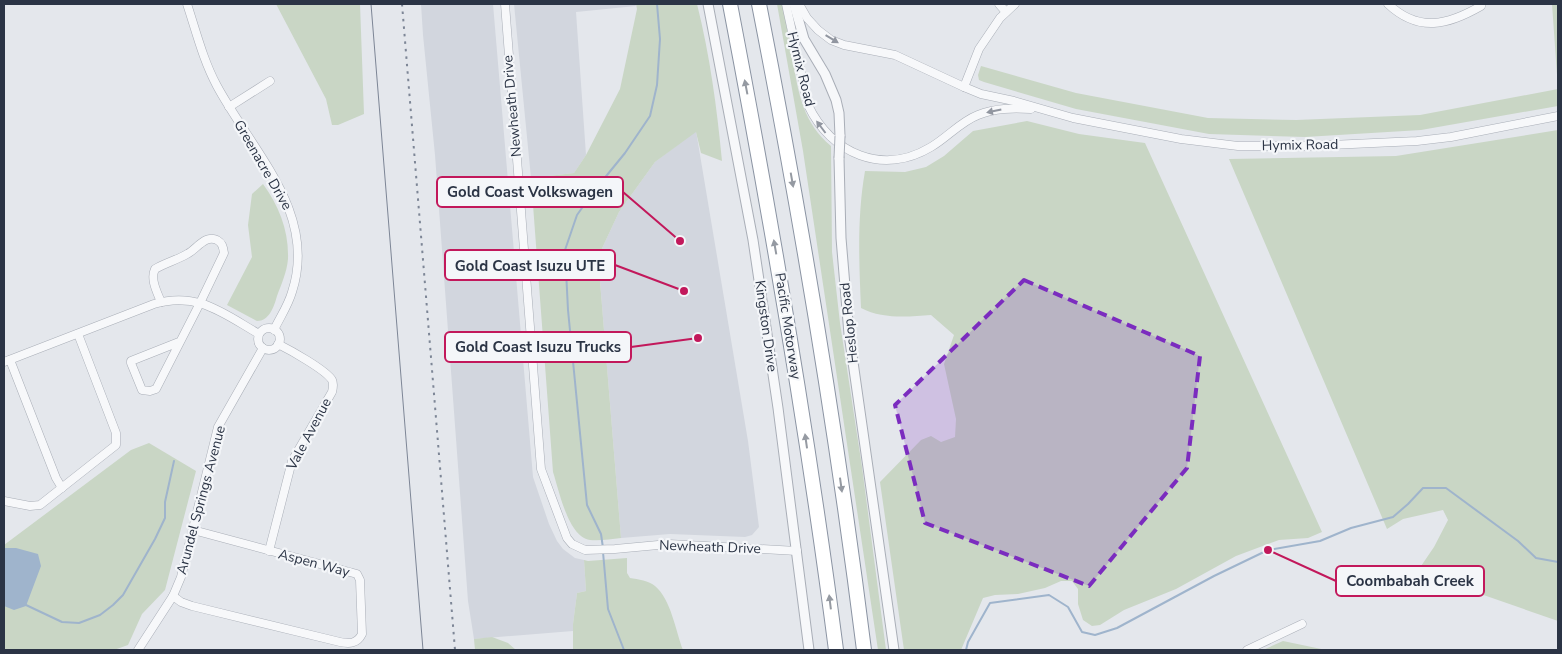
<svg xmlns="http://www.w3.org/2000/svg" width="1562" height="654" viewBox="0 0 1562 654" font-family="'Nunito Sans',sans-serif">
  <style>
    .built { fill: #d2d6de }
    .green { fill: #c9d6c5 }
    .water { fill: #9fb4cc }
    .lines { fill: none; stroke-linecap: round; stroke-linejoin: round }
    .stream { stroke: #9fb4cc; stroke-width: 2 }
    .minor-casing { stroke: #a9aeb7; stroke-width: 9 }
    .tertiary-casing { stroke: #a9aeb7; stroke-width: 11 }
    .motorway-casing { stroke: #8b94a3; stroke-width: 16 }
    .minor { stroke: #f7f8fa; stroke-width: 8 }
    .tertiary { stroke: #f7f8fa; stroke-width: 9 }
    .motorway { stroke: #fff; stroke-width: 14 }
    .tram { stroke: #7d8696; stroke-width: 1 }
    .rail { stroke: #7d8696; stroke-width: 2; stroke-dasharray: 2.5 5; stroke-linecap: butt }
    .tertiary-bridge-casing { stroke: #a9aeb7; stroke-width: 11; stroke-linecap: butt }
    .tertiary-bridge { stroke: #f7f8fa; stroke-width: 9 }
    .oneway { fill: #9196a0 }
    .oneway2 { fill: #959aa2 }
    .marked { fill: #7b2cbf; fill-opacity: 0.2; stroke: #7b2cbf; stroke-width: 4; stroke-dasharray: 10 6; stroke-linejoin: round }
    .labels { text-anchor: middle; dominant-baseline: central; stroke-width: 4.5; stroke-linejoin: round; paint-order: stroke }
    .street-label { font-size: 14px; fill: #2b3445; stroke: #f4f6f9 }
    .leader { fill: none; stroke: #c2185b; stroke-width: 2 }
    .callout-dot { fill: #c2185b; stroke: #f4f6f9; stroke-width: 2 }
    .callout { fill: #f4f6f9; stroke: #c2185b; stroke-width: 2 }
    .callout-label { font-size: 15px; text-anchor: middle; font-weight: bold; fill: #2b3445 }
  </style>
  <rect width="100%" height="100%" fill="#e4e7ec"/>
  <g class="built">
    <path d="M 421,4 L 493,4 L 533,477 L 549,524 L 557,541 L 563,549 L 575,558 L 584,560 L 586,591 L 577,593 L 573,624 L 573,631 L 474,639 L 468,601 L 435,155 L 423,35 Z"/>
    <path d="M 514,4 L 635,4 L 636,6 L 576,12 L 586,155 L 574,173 L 531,178 Z"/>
    <path d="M 696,131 L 748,441 L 759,527 L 752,535 L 745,537 L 670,534 L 621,538 L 598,257 L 619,212 L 655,162 Z"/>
  </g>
  <g class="green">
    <path d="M 276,4 L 360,4 L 364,114 L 338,125 L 332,125 L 326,99 Z"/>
    <path d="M 636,4 L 697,4 C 710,56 717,108 722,161 L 701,153 L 696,132 L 655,162 L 619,212 L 598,257 L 621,538 C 611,539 600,541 590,540 C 568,537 559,490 553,472 L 531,178 L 574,173 L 586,155 L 620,89 L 637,9 Z"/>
    <path d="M 777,4 L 783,4 C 786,23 789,42 793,61 C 798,93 804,124 831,146 L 832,252 L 840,323 L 862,467 L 886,650 L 878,650 L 803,151 Z"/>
    <path d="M 1552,4 L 1558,4 L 1558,106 L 1421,130 L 1305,137 L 1209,134 L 1076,109 L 984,82 L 979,80 L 978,75 L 981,66 L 1076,93 L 1208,118 L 1296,120 L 1420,115 L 1558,89 Z"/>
    <path d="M 1027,121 L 1079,134 L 1145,143 L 1322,532 L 1308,538 L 1279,540 L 1236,556 L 1176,589 L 1124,610 L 1100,625 L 1092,626 L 1083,620 L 1078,604 L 1078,589 L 1072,581 L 1061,581 L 1045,588 L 1018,594 L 995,595 L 983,598 L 961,650 L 904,650 L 880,482 L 921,440 L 931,436 L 941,442 L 955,437 L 956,419 L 944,364 L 954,335 L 931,315 C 907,317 882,319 861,308 C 859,262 857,217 865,171 L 905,172 L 926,167 L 944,156 L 973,131 Z"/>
    <path d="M 1558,130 L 1558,621 L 1472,591 L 1419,569 L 1434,547 L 1448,520 L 1443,510 L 1403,519 L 1387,529 L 1229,159 L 1396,156 Z"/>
    <path d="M 263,184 C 279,206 289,231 288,259 C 287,272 281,285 277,296 C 274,307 269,321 257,321 L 227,305 L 252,257 L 248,225 L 252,194 Z"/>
    <path d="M 149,443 L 196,471 L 165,590 L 142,614 L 128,645 L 114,650 L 4,650 L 4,545 L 131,450 Z"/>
    <path d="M 627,558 L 627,573 L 630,578 C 638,579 649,581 655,586 C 671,599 676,632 683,650 L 573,650 L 573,624 L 577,593 L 586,591 L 584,560 L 588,561 Z"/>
    <path d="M 492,637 L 508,643 L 516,650 L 475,650 L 474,639 Z"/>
    <path d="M 1283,641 L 1326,650 L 1263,650 Z"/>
  </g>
  <path class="water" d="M 4,548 L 16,548 L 38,554 L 41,566 L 26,606 L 14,610 L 4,606 Z"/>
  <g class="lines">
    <g class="stream">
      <path d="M 603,548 L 601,534 L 587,505 L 568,310 L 565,250 L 577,215 L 594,191 L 625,153 L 650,116 L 657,85 L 660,39 L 657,4"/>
      <path d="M 603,552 L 608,609 L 624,650"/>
      <path d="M 26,605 L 62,622 L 79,623 L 100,615 L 113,605 L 123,595 L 155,539 L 165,518 L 165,502 L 174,461"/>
      <path d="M 966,650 L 968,642 L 990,603 L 1049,595 L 1068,607 L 1082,632 L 1095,635 L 1117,628 L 1214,576 L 1268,550 L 1320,541 L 1351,528 L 1393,517 L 1408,504 L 1423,488 L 1446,488 L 1518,541 L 1536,558 L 1558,562"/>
    </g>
    <g class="minor-casing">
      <g id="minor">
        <path d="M 187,4 C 196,31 203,60 217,86 C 252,151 318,213 292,292 C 288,306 280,317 274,330"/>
        <path d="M 505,4 L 541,469 L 567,538 L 572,544 L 585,550 L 615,549 L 669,544 L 797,551"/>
        <path d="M 786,4 L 808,105 C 831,154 883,176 931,147 C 948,137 960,122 978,115 C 995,108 1013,108 1031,109"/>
        <path d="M 799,4 L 807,18 L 818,30 L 831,40 L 844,45 L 895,55 L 964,87 L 981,94 L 1014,101 L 1073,118 L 1181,139 L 1238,146 L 1309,146 L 1417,141 L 1451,137 L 1558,116"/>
        <path d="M 999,4 L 1006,12"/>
        <path d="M 1388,4 C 1419,33 1448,25 1481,6"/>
        <path d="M 964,87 L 979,49 L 1000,18 L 1015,4"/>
        <path d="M 229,107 L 270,81"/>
        <path d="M 161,302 C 157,292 150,279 155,269 C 165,263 177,260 187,254 C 196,250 205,234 217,240 C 222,243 223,246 224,253 L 200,303 L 156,389 L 150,391 L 142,390 L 131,363 L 131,361 L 179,342"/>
        <circle cx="269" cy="339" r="11"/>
        <path d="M 10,360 L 56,478 L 62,488"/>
        <path d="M 4,362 L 154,304 C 198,291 224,314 259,334"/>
        <path d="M 4,501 L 30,506 L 40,505 L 116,445 L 116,433 L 78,334"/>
        <path d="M 269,551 L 292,461 L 332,392 C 333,388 334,384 332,380 C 326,370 290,350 278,344"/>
        <path d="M 173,596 L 181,602 L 192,606 L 340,642 C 349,644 357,644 362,634 L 360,580 L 357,574 L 193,530"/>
        <path d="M 138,650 L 173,596 L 181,577 L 218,427 L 263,348"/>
        <path d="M 1247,650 L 1302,624"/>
      </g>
    </g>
    <g class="tertiary-casing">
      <g id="tertiary">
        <path d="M 708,4 L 753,240 L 778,408 L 809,650"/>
        <path d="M 794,4 L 804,39 L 825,74 L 836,100 L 839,113 L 840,136"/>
        <path d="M 839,158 L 841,238 L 849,334 L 894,650"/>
      </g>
    </g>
    <g class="motorway-casing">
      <g id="motorway">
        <path d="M 730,4 C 771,218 808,434 836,650"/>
        <path d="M 759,4 C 801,218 837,434 864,650"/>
      </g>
    </g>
    <use href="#minor" class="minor"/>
    <use href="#tertiary" class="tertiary"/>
    <use href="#motorway" class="motorway"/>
    <path class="tram" d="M 371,4 L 423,650"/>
    <path class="rail" d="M 402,4 L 455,650"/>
    <g class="tertiary-bridge-casing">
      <path id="tertiary-bridge" d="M 839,158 L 840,136"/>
    </g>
    <use href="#tertiary-bridge" class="tertiary-bridge"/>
  </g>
  <defs><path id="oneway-solid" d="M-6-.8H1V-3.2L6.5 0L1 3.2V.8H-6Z" transform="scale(1.25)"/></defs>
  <g class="oneway">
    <use href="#oneway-solid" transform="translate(832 39) rotate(31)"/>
    <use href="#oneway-solid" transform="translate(994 111) rotate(168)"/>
    <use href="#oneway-solid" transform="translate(821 127) rotate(-127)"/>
  </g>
  <g class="oneway2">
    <use href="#oneway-solid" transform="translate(746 87) rotate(-101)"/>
    <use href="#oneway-solid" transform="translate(792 180) rotate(80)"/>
    <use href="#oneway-solid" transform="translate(775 247) rotate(-100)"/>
    <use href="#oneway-solid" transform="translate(806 441) rotate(-98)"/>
    <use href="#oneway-solid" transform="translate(841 485) rotate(82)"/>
    <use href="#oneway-solid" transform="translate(830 602) rotate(-97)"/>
  </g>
  <path class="marked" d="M 1024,280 L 1200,356 L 1187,468 L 1089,586 L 925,523 L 895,405 Z"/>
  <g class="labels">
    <g class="street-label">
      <text transform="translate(801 69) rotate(76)">Hymix Road</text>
      <text transform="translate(512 106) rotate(-95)">Newheath Drive</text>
      <text transform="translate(1300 145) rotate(-1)">Hymix Road</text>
      <text transform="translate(263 165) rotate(60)">Greenacre Drive</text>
      <text transform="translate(849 323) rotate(-96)">Heslop Road</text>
      <text transform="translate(766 326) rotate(82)">Kingston Drive</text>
      <text transform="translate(788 326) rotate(81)">Pacific Motorway</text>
      <text transform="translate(309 434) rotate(-62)">Vale Avenue</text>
      <text transform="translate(201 500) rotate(-75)">Arundel Springs Avenue</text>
      <text transform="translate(710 547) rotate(2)">Newheath Drive</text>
      <text transform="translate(314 563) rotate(15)">Aspen Way</text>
    </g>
  </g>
  <path class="leader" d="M680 241L623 192M684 291L615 265M698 338L631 347M1268 550L1336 581"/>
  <g class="callout-dot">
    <circle cx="680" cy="241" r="5"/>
    <circle cx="684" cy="291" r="5"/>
    <circle cx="698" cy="338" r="5"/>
    <circle cx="1268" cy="550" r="5"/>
  </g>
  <g class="callout">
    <rect x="437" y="177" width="186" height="30" rx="5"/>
    <rect x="445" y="250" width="170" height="30" rx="5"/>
    <rect x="445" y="332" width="186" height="30" rx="5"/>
    <rect x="1336" y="566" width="148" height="30" rx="5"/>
  </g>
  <g class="callout-label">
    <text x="530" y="197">Gold Coast Volkswagen</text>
    <text x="530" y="271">Gold Coast Isuzu UTE</text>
    <text x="538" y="352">Gold Coast Isuzu Trucks</text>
    <text x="1410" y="586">Coombabah Creek</text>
  </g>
  <rect width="1562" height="654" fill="none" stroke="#2b3445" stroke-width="10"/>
</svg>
